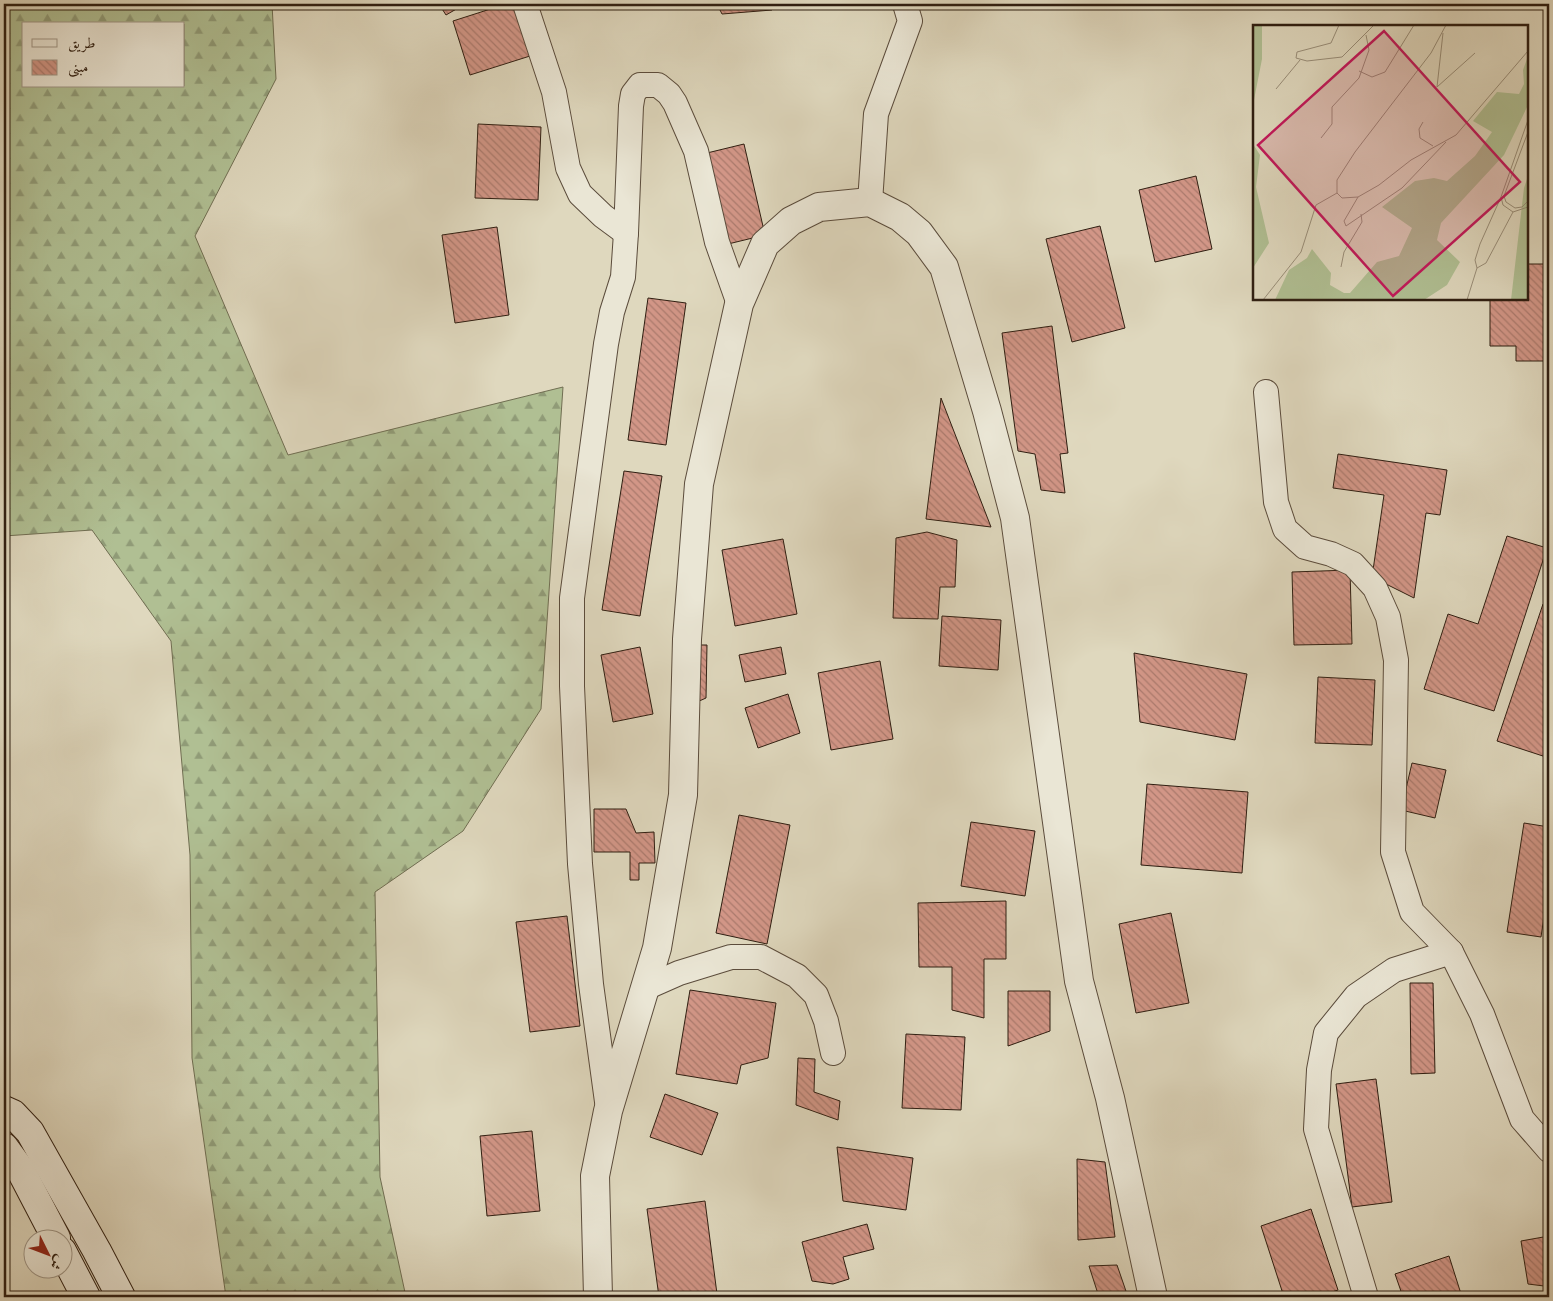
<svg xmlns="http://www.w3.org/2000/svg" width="1553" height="1301" viewBox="0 0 1553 1301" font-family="'Gentium Book Plus',Amiri,serif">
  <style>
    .forest { fill: url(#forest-firs); stroke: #706e52; fill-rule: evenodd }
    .building { fill: url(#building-back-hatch); stroke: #2f1e11 }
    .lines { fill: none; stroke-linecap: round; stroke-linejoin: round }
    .minor-casing { stroke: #5b4c3c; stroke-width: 26 }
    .tertiary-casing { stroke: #5b4c3c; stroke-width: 30 }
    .secondary-casing { stroke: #2f1e11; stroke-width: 30 }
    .minor { stroke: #eae6d5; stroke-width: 24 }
    .tertiary { stroke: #eae6d5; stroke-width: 28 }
    .secondary { stroke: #eae6d5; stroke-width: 28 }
    .inset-road { fill: none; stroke: #998e79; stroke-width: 1 }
    .view { fill: #c2185b; fill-opacity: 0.15; stroke: #c2185b; stroke-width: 2.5 }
    .inset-edge { fill: none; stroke: #2f1e11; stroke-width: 2.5 }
  </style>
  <defs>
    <pattern id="forest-firs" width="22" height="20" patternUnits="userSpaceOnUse" patternTransform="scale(1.25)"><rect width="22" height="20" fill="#b0bf93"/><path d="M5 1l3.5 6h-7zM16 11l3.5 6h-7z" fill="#909b77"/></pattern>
    <pattern id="building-back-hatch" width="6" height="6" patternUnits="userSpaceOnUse" patternTransform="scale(1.25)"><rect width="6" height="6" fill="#d29687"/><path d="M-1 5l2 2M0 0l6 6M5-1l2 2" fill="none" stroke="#ab7a6d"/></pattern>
  </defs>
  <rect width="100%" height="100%" fill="#dfd8be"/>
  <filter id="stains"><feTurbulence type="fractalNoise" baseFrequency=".004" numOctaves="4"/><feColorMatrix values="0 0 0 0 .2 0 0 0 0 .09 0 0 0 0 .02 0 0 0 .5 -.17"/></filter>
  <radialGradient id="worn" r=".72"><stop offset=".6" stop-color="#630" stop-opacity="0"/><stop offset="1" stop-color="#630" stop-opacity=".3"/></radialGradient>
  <path class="forest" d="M 4,4 L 272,4 L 276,79 L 195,236 L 288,455 L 563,387 L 541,709 L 463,831 L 375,892 L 380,1177 L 406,1297 L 226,1297 L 192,1058 L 190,855 L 171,641 L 92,530 L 4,536 ZM 24,24 L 184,24 L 184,86 L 24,86 Z"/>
  <g class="building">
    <path d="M 439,4 L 465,4 L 446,15 Z"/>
    <path d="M 506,4 L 514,4 L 530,56 L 470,75 L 453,21 Z"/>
    <path d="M 717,4 L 769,4 L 772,10 L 722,14 Z"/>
    <path d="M 478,124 L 541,127 L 538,200 L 475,198 Z"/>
    <path d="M 744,144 L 765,235 L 728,244 L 707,153 Z"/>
    <path d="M 1196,176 L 1212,249 L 1155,262 L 1139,190 Z"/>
    <path d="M 1100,226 L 1125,328 L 1072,342 L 1046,239 Z"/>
    <path d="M 497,227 L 509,315 L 455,323 L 442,235 Z"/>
    <path d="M 1527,264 L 1549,264 L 1549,361 L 1516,361 L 1516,346 L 1490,346 L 1490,299 L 1527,299 Z"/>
    <path d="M 648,298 L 686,303 L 666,445 L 628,440 Z"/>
    <path d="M 1052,326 L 1068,453 L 1060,454 L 1065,493 L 1041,490 L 1035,454 L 1018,451 L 1002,333 Z"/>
    <path d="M 941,398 L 991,527 L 926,519 Z"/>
    <path d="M 1338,454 L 1447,470 L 1440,515 L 1426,513 L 1414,598 L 1372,577 L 1384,495 L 1333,488 Z"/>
    <path d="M 624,471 L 662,476 L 640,616 L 602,610 Z"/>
    <path d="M 927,532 L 957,540 L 955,587 L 940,587 L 938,619 L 893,618 L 896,538 Z"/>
    <path d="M 1507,536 L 1547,548 L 1494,711 L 1424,689 L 1448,614 L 1478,624 Z"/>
    <path d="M 783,539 L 797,614 L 735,626 L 722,550 Z"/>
    <path d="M 1350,570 L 1352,644 L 1294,645 L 1292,572 Z"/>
    <path d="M 1543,604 L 1549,607 L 1549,758 L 1497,741 Z"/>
    <path d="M 942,616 L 1001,620 L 998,670 L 939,666 Z"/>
    <path d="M 697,645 L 707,645 L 706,698 L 697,702 Z"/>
    <path d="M 640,647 L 653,714 L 613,722 L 601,655 Z"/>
    <path d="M 781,647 L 786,674 L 745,682 L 739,655 Z"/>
    <path d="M 1134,653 L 1247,674 L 1235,740 L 1140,722 Z"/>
    <path d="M 880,661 L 893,739 L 831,750 L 818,673 Z"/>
    <path d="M 1318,677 L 1375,680 L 1372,745 L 1315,743 Z"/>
    <path d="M 788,694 L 800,733 L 758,748 L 745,708 Z"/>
    <path d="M 1412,763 L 1446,770 L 1435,818 L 1401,810 Z"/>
    <path d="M 1147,784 L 1248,792 L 1242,873 L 1141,865 Z"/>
    <path d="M 594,809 L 626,809 L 636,833 L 654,832 L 655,863 L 639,863 L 639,880 L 630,880 L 630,852 L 594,852 Z"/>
    <path d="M 739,815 L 790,825 L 767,944 L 716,933 Z"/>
    <path d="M 971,822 L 1035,831 L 1025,896 L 961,886 Z"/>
    <path d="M 1524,823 L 1549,827 L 1549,883 L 1541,937 L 1507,932 Z"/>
    <path d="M 1006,901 L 1006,959 L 984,959 L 984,1018 L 952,1010 L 952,967 L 919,967 L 918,903 Z"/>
    <path d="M 1171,913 L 1189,1003 L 1136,1013 L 1119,924 Z"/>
    <path d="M 567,916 L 580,1026 L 530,1032 L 516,922 Z"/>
    <path d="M 1410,983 L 1433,983 L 1435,1073 L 1411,1074 Z"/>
    <path d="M 690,990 L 776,1003 L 768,1058 L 741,1065 L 737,1084 L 676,1074 Z"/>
    <path d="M 1008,991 L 1050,991 L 1050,1031 L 1008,1046 Z"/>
    <path d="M 906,1034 L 965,1037 L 961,1110 L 902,1108 Z"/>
    <path d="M 798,1058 L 815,1059 L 814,1092 L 840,1101 L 838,1120 L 796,1105 Z"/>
    <path d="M 1376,1079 L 1392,1202 L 1352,1207 L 1336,1084 Z"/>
    <path d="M 665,1094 L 718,1113 L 702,1155 L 650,1137 Z"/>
    <path d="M 532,1131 L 540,1211 L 487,1216 L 480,1136 Z"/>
    <path d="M 837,1147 L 913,1158 L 906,1210 L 843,1201 Z"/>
    <path d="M 1077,1159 L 1105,1162 L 1115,1237 L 1078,1240 Z"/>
    <path d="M 705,1201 L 717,1294 L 695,1297 L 659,1297 L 647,1209 Z"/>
    <path d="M 1311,1209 L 1338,1290 L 1317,1297 L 1284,1297 L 1261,1226 Z"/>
    <path d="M 867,1224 L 874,1249 L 843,1257 L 849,1279 L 833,1284 L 812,1281 L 802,1242 Z"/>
    <path d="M 1549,1236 L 1549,1297 L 1546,1297 L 1544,1286 L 1528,1284 L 1521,1241 Z"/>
    <path d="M 1449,1256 L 1462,1297 L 1403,1297 L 1395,1274 Z"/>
    <path d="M 1117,1265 L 1128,1297 L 1099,1297 L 1089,1266 Z"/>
  </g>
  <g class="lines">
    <g class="minor-casing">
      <g id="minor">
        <path d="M 525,4 L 554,92 L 568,168 L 580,194 L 603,216 L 626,233"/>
        <path d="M 870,202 L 876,114 L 910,21 L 905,4"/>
        <path d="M 1266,392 L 1276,502 L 1285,529 L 1305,547 L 1331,554 L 1353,564 L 1375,588 L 1388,617 L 1396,660 L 1393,852 L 1412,912 L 1451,952 L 1482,1014 L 1522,1119 L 1549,1150"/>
        <path d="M 645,988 L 679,973 L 731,957 L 761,957 L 797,976 L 816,995 L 826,1021 L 833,1053"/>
        <path d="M 608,1109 L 591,984 L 580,864 L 572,686 L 572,598 L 606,344 L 612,312 L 623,277 L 626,233 L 631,106 L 633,94 L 640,85 L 658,85 L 669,94 L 675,103 L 696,151 L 717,242 L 739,304"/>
        <path d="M 1366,1297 L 1316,1129 L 1319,1070 L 1326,1033 L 1356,996 L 1394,970 L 1451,952"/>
      </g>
    </g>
    <g class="tertiary-casing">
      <path id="tertiary" d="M 598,1297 L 595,1176 L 608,1111 L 657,948 L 683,795 L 687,639 L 699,484 L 739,304 L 765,244 L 791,221 L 819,207 L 870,202 L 900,217 L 919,233 L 944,267 L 987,411 L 1015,518 L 1079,981 L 1110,1098 L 1153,1297"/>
    </g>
    <g class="secondary-casing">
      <g id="secondary">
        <path d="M 4,1110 L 13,1114 L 30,1132 L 97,1251 L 121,1297"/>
        <path d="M 4,1147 L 20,1169 L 56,1238"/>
        <path d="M 62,1251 L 86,1297"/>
      </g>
    </g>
    <use href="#minor" class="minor"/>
    <use href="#tertiary" class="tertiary"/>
    <use href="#secondary" class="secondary"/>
  </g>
  <g transform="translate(1253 25)">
    <rect width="275" height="275" fill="#dfd8be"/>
    <path d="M 0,0 L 9,0 L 9,34 L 0,80 ZM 275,31 L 275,80 L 251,130 L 188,198 L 184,215 L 207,237 L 194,260 L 171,275 L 22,275 L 36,245 L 54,233 L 59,224 L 78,248 L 77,260 L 91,268 L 97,268 L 124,237 L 146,231 L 159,203 L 129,182 L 162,156 L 181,153 L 194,156 L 222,131 L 239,107 L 220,96 L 244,67 L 266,69 L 271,59 L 270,45 ZM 0,119 L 7,130 L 3,162 L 16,218 L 0,243 ZM 275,151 L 275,275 L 258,275 L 271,163 Z" fill="#b0bf93"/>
    <path class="inset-road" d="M 86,0 L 78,18 L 44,27 L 43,33 L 54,36 L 89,32 L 121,0M 193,0 L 178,28 L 102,127 L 84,155 L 84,168 L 89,173 L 105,172 L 126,160 L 158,135 L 203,110 L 275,26M 190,8 L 184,62 L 222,28M 106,46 L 119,52 L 132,47 L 161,0M 23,64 L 47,35M 275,95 L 248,172 L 250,180 L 260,187 L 275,182M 170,97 L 166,104 L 167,113 L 180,121M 275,107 L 251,171 L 253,177 L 262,183 L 269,182 L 275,176M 68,113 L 79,99 L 79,82 L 106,53 L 116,25 L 113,10M 105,172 L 91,196 L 93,201 L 149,163 L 193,117M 88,242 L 91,227 L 109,197 L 108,189M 224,243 L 222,235 L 227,219 L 248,172M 10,275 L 48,227 L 63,180 L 84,168M 214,275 L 224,243 L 233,238 L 260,187"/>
    <path class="view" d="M 131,6 L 267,157 L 140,271 L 5,120 Z"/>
    <rect width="275" height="275" class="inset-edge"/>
  </g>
  <rect width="1553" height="1301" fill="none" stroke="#dfd8be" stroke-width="20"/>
  <rect x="5" y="5" width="1543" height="1291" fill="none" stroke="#2f1e11" stroke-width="2.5"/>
  <rect x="10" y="10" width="1533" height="1281" fill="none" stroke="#2f1e11"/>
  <rect x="22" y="22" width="162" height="65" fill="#eae6d5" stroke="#9f9687"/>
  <rect x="32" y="39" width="25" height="8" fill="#eae6d5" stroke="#9f9687"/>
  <text x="68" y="48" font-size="15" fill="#2f1e11">طريق</text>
  <rect x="32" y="60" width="25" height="15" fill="url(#building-back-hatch)" stroke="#9f9687"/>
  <text x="68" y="72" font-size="15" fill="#2f1e11">مبنى</text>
  <g transform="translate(48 1254) rotate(132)"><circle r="24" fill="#eae6d5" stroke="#9f9687"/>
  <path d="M0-4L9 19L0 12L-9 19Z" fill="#8f2418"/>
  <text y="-8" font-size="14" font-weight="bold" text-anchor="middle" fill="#2f1e11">ش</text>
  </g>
  <rect width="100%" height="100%" filter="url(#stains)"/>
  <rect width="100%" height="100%" fill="url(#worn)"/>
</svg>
